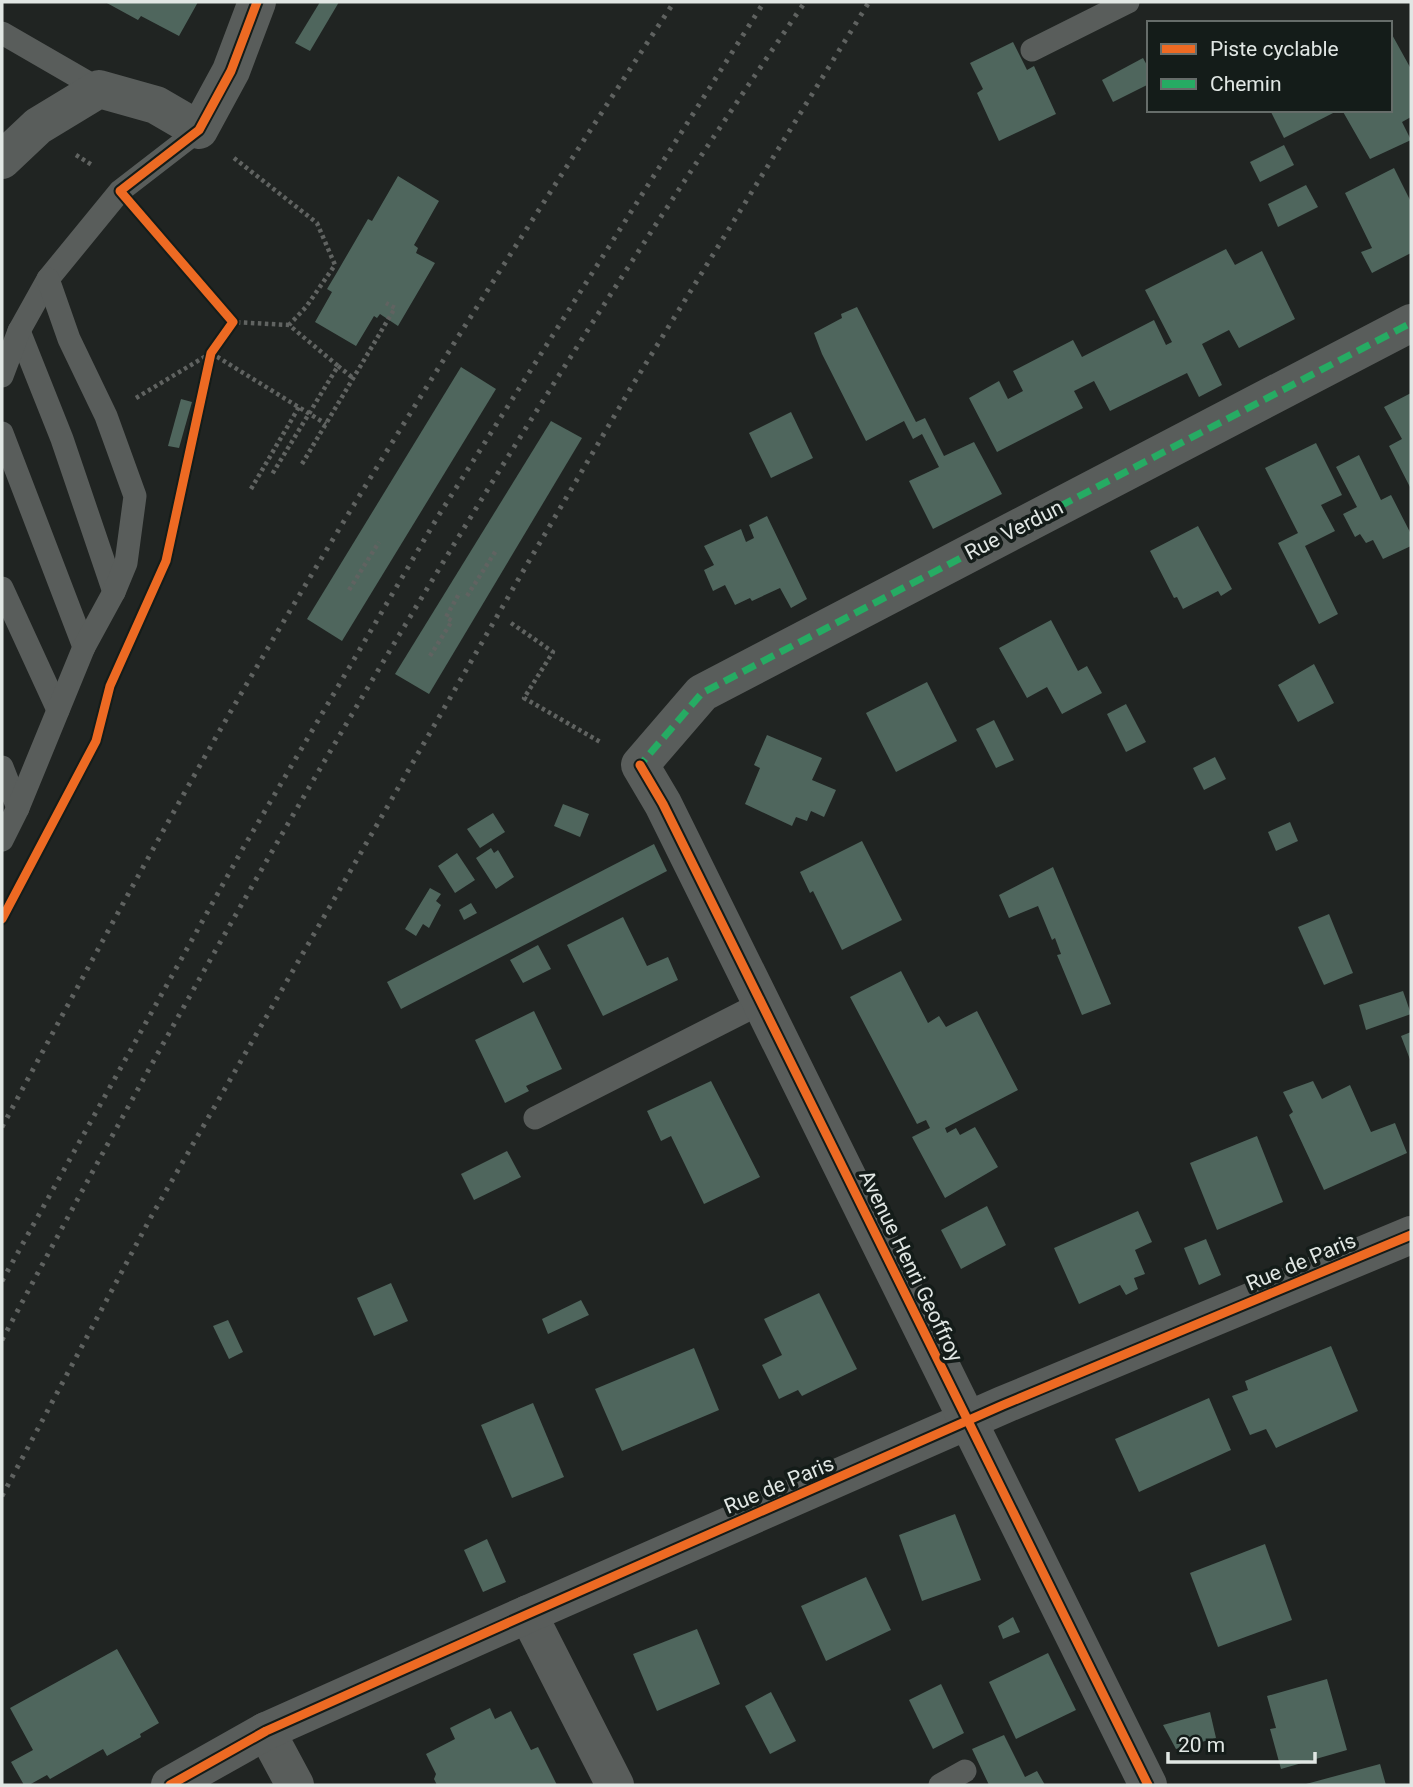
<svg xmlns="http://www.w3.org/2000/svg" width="1413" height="1787" viewBox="0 0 1413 1787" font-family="Roboto,sans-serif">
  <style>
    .building { fill: #4f665d }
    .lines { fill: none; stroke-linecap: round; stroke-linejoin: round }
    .path { stroke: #606361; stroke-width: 4.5; stroke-dasharray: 3.5 3.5; stroke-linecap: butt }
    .lane { stroke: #595d5b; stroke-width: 23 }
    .street { stroke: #595d5b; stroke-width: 38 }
    .rail { stroke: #5f6260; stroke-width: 5; stroke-dasharray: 3.5 7; stroke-linecap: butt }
    .quiet { stroke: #26ab63; stroke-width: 7; stroke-dasharray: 14 7; stroke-linecap: butt }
    .cycleway-casing { stroke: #141c19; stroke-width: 13 }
    .cycleway { stroke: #ed6a23; stroke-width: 9 }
    .labels { text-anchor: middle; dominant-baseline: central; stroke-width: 7; stroke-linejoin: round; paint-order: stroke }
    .street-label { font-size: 21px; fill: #e1e7e4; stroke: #141c19 }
  </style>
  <rect width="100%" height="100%" fill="#202422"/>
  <g class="building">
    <path d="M 105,2 L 198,2 L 179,36 L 141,16 L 138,20 Z"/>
    <path d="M 320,2 L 339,2 L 310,51 L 295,43 Z"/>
    <path d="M 1390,31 L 1411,69 L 1411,117 L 1402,122 L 1411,140 L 1370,159 L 1342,110 L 1390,110 Z"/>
    <path d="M 1013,42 L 1027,70 L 1034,66 L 1056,114 L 999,141 L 977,93 L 983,89 L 970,63 Z"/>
    <path d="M 1143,58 L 1149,69 L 1149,84 L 1113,102 L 1102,80 Z"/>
    <path d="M 1270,110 L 1339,110 L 1284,138 Z"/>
    <path d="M 1284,145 L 1294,165 L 1260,182 L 1250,162 Z"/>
    <path d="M 1394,168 L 1411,202 L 1411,253 L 1372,273 L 1361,252 L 1372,248 L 1345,193 Z"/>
    <path d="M 398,176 L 439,201 L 414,245 L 418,248 L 416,253 L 435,263 L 398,326 L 380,314 L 377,318 L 374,316 L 356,346 L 315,322 L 332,292 L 327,289 L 336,274 L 368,219 L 372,221 Z"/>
    <path d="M 1306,185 L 1318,207 L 1278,227 L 1268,204 Z"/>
    <path d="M 1226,249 L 1235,265 L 1262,251 L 1295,319 L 1239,348 L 1229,330 L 1202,344 L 1222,385 L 1199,397 L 1187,373 L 1110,411 L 1094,381 L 1074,391 L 1083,408 L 997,452 L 969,398 L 999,381 L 1008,399 L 1023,391 L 1013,371 L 1073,340 L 1082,357 L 1154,320 L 1166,345 L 1172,342 L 1145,290 Z"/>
    <path d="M 857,307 L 916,422 L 925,418 L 944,456 L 974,442 L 1002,494 L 933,529 L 909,481 L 939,467 L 922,434 L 913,439 L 904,421 L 866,441 L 822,354 L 814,333 L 842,318 L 841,314 Z"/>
    <path d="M 461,367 L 496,389 L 342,641 L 307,619 Z"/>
    <path d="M 1411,393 L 1411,489 L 1389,446 L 1402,439 L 1384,407 Z"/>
    <path d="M 181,399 L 192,402 L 179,448 L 168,446 Z"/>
    <path d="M 791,412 L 813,458 L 771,478 L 749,433 Z"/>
    <path d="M 551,421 L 582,438 L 429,694 L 395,674 Z"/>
    <path d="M 1316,443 L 1342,495 L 1321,505 L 1335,531 L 1305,546 L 1338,614 L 1319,624 L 1278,543 L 1298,533 L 1265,468 Z"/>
    <path d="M 1359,455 L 1381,500 L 1391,495 L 1411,534 L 1411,546 L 1383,559 L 1373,540 L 1366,543 L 1360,534 L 1355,537 L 1343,514 L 1357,507 L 1336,467 Z"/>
    <path d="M 767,516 L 807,599 L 791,608 L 780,588 L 752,601 L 750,598 L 735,605 L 725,585 L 713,591 L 704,570 L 714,565 L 704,546 L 741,529 L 746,542 L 754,538 L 749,525 Z"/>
    <path d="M 1198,526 L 1232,589 L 1221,596 L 1218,591 L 1183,609 L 1177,597 L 1174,598 L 1150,551 Z"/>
    <path d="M 1051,620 L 1078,671 L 1087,666 L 1102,693 L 1062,714 L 1047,687 L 1027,698 L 999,648 Z"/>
    <path d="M 1314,664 L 1334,703 L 1298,722 L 1278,685 Z"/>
    <path d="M 927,682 L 957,741 L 896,772 L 866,713 Z"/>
    <path d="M 1126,704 L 1146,742 L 1126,752 L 1107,714 Z"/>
    <path d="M 994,720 L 1014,760 L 996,768 L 976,729 Z"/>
    <path d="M 767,735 L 822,758 L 812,780 L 836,790 L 824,817 L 811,811 L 807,821 L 796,817 L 792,826 L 745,804 L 760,768 L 754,765 Z"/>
    <path d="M 1215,757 L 1226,779 L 1204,790 L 1193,768 Z"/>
    <path d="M 563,804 L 589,814 L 580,837 L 554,826 Z"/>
    <path d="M 493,813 L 505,832 L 480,848 L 467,829 Z"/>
    <path d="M 1290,822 L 1298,841 L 1276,851 L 1268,832 Z"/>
    <path d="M 862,841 L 902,920 L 842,950 L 813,891 L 810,893 L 800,872 Z"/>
    <path d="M 654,844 L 667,871 L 401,1009 L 387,982 Z"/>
    <path d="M 491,848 L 494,853 L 498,850 L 514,877 L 496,889 L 476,858 Z"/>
    <path d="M 457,853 L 475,880 L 455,893 L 438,866 Z"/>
    <path d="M 1053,867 L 1111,1004 L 1082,1015 L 1057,955 L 1061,954 L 1055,938 L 1052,940 L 1038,906 L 1009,918 L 999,895 Z"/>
    <path d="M 430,888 L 441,894 L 436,901 L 441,905 L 429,928 L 423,924 L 416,936 L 405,929 Z"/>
    <path d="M 471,903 L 477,913 L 464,920 L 459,910 Z"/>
    <path d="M 1329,914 L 1353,973 L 1324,985 L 1298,927 Z"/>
    <path d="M 623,917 L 647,966 L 668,957 L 678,980 L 603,1016 L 567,945 Z"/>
    <path d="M 538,945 L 551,969 L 523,983 L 510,960 Z"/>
    <path d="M 901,971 L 928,1023 L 939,1016 L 946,1027 L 977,1011 L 1018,1090 L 945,1128 L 947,1133 L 956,1128 L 960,1135 L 975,1127 L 998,1167 L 945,1198 L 912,1137 L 930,1128 L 926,1120 L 917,1124 L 850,997 Z"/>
    <path d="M 1403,991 L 1411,1014 L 1366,1030 L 1359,1005 Z"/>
    <path d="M 534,1011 L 562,1069 L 526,1086 L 529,1091 L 505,1103 L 475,1040 Z"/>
    <path d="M 1411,1032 L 1411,1062 L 1401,1036 Z"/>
    <path d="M 711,1081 L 760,1177 L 704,1204 L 671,1136 L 661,1141 L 647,1111 Z"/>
    <path d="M 1313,1081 L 1322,1099 L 1350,1085 L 1371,1132 L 1395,1123 L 1407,1153 L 1324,1190 L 1289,1115 L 1293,1112 L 1283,1092 Z"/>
    <path d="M 1257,1136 L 1283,1202 L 1217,1230 L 1190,1163 Z"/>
    <path d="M 507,1151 L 521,1177 L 474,1200 L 461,1174 Z"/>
    <path d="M 987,1206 L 1006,1245 L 961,1269 L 941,1230 Z"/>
    <path d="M 1138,1211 L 1152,1242 L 1135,1250 L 1145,1274 L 1134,1278 L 1138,1289 L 1126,1295 L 1120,1285 L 1079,1304 L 1054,1248 Z"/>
    <path d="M 1206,1239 L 1221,1275 L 1199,1285 L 1184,1248 Z"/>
    <path d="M 391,1283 L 408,1321 L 374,1336 L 357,1298 Z"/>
    <path d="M 819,1293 L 857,1369 L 802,1396 L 798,1390 L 779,1399 L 762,1365 L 782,1355 L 764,1319 Z"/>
    <path d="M 581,1300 L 589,1315 L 548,1334 L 542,1319 Z"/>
    <path d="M 228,1320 L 243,1352 L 229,1359 L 213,1326 Z"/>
    <path d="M 1331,1346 L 1358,1411 L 1276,1448 L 1266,1429 L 1250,1435 L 1232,1396 L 1248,1390 L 1245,1381 Z"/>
    <path d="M 694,1348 L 719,1410 L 622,1451 L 595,1389 Z"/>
    <path d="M 1209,1398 L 1231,1450 L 1139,1492 L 1115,1439 Z"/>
    <path d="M 533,1403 L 564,1477 L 512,1498 L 481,1425 Z"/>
    <path d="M 955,1514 L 981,1580 L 922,1601 L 899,1535 Z"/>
    <path d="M 487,1539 L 506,1582 L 483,1592 L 464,1550 Z"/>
    <path d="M 1265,1544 L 1292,1620 L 1218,1647 L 1190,1573 Z"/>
    <path d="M 866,1577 L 891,1630 L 826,1661 L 801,1606 Z"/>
    <path d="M 1013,1617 L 1020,1632 L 1003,1639 L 998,1626 Z"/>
    <path d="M 697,1629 L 720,1684 L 657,1711 L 633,1654 Z"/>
    <path d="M 117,1649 L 159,1723 L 140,1734 L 141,1737 L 107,1756 L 103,1749 L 50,1779 L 47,1775 L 29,1785 L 24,1785 L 11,1762 L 33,1750 L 10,1708 Z"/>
    <path d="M 1048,1653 L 1076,1710 L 1016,1739 L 989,1682 Z"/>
    <path d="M 1327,1679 L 1347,1750 L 1281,1769 L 1270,1729 L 1276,1728 L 1267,1696 Z"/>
    <path d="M 941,1684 L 964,1733 L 933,1749 L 909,1700 Z"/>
    <path d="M 771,1692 L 796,1741 L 770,1754 L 745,1706 Z"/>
    <path d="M 490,1708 L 495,1719 L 511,1711 L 531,1750 L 538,1747 L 557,1785 L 437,1785 L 434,1779 L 436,1774 L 426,1754 L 455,1739 L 450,1728 Z"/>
    <path d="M 1210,1712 L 1216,1738 L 1176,1749 L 1163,1725 Z"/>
    <path d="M 1004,1735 L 1025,1777 L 1037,1771 L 1045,1785 L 989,1785 L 972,1749 Z"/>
    <path d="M 1380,1764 L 1386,1785 L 1307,1785 L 1306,1784 Z"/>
  </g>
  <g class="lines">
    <g class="path">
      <path d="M 76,155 L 92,165"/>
      <path d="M 234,158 L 317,223 L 335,265 L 306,307 L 289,325 L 338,366 L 271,476"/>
      <path d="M 144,219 L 233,322 L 289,325"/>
      <path d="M 211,353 L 326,424"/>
      <path d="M 338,366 L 353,378"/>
      <path d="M 136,398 L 211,353 L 233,322"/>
      <path d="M 302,464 L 395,308 L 386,303"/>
      <path d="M 251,489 L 299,407"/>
      <path d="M 349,590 L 379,542"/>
      <path d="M 467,596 L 497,549"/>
      <path d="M 511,623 L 553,652 L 524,698 L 602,743"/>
      <path d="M 430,656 L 452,621 L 446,617 L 460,592"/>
    </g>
    <g class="lane">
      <path d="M 2,33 L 99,89"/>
      <path d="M 1032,50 L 1128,2"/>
      <path d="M 19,331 L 62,439 L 114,592"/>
      <path d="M 2,376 L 19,331 L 48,279 L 120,191 L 199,130"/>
      <path d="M 2,433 L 84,647"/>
      <path d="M 2,588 L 58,710"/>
      <path d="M 2,767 L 18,808"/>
      <path d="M 2,840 L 18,808 L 84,647 L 114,592 L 126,563 L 135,496 L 106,416 L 69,339 L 48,279"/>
      <path d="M 535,1118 L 761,1003"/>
      <path d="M 940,1785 L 965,1771"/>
    </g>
    <g class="street">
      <path d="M 2,160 L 38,126 L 99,89 L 156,105 L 199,130 L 231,71 L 257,2"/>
      <path d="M 528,1614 L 615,1785"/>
      <path d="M 266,1731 L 295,1785"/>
      <path d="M 170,1785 L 266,1731 L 528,1614 L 1003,1405 L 1411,1235"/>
      <path d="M 1148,1785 L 663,804 L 640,765 L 702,693 L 1411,323"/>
    </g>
    <g class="rail">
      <path d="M 2,1127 C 77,988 152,848 231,711 C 371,470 521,235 674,2"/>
      <path d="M 2,1281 L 242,850 L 437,518 L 764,2"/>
      <path d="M 2,1340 C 246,881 510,431 805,2"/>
      <path d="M 2,1496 L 151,1217 L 522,573 L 632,386 L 869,2"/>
    </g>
    <path class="quiet" d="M 643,770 L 640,765 L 702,693 L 1411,323"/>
    <g class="cycleway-casing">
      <g id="cycleway">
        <path d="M 640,765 L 663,804 L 1148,1785"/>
        <path d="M 2,919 L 96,741 L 110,686 L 166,561 L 211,353 L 233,322 L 120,191 L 199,130 L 231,71 L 257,2"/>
        <path d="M 170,1785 L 266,1731 L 528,1614 L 1003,1405 L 1411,1235"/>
      </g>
    </g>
    <use href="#cycleway" class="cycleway"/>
  </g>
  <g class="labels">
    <g class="street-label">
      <text transform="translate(1014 530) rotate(-27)">Rue Verdun</text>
      <text transform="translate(1301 1262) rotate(-23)">Rue de Paris</text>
      <text transform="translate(911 1266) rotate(64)">Avenue Henri Geoffroy</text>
      <text transform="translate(779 1485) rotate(-23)">Rue de Paris</text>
    </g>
  </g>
  <rect width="1413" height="1787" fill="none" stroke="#e1e7e4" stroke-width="7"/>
  <rect x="1147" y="21" width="245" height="91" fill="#141c19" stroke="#666d6a" stroke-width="2"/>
  <rect x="1161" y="44" width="35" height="10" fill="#ed6a23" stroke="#666d6a" stroke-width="2"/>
  <text x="1210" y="56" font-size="21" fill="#e1e7e4">Piste cyclable</text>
  <rect x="1161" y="79" width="35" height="10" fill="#26ab63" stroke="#666d6a" stroke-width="2"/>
  <text x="1210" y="91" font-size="21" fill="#e1e7e4">Chemin</text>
  <path d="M1168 1752v10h147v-10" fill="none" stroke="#e1e7e4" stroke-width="3.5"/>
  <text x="1178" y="1752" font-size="21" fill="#e1e7e4" stroke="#141c19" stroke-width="5" paint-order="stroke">20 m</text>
</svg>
